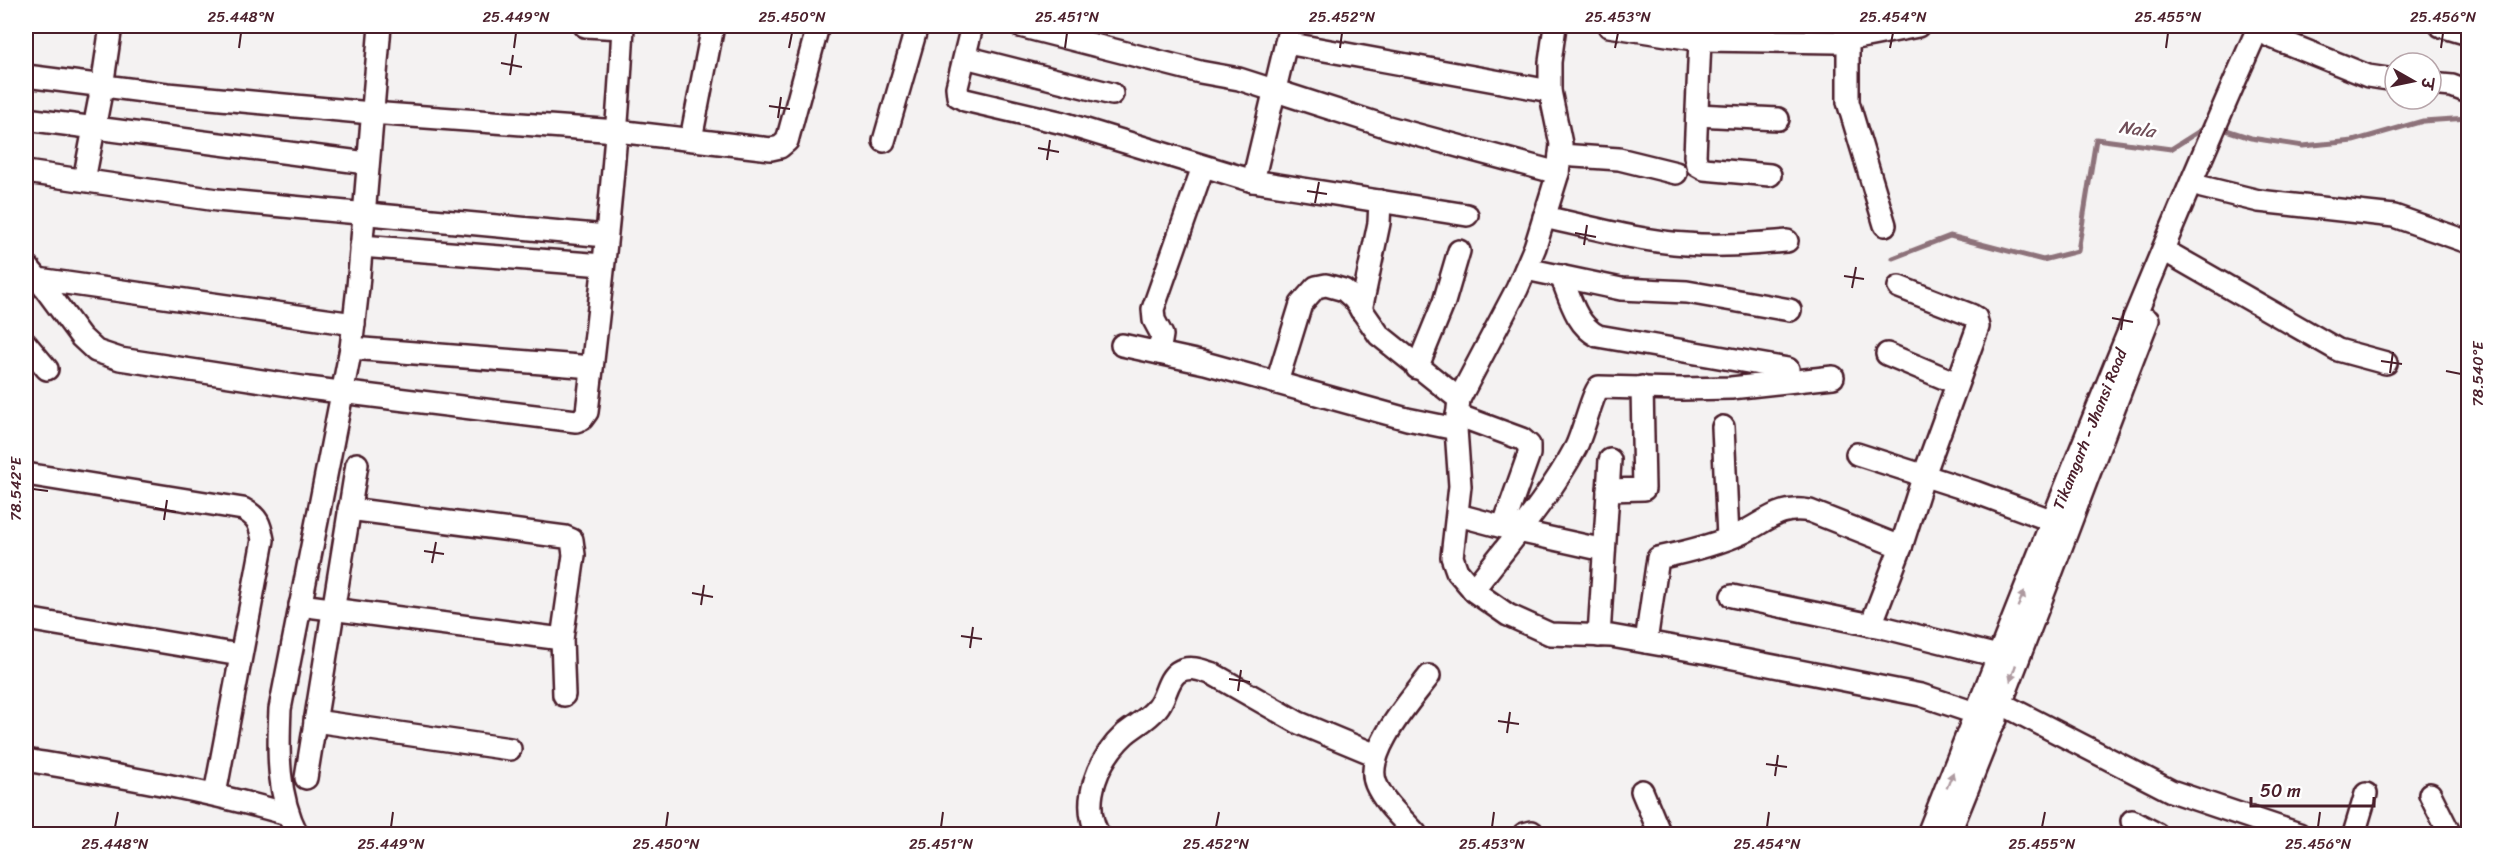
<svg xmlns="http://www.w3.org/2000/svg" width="2494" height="860" viewBox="0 0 2494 860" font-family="Sriracha,'Playpen Sans Deva',sans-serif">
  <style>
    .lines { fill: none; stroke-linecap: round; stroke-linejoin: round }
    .stream { stroke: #8d727a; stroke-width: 5 }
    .minor-casing { stroke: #4a1f2b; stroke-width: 26 }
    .minor { stroke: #fff; stroke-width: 21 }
    .oneway { fill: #ae9aa0 }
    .ticks { fill: none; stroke: #4a1f2b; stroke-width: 2 }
    .labels { text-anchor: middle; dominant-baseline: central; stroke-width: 5; stroke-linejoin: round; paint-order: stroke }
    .street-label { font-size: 16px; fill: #4a1f2b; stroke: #fff }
    .water-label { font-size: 18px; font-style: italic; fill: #714f59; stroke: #fff }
    .neatline { fill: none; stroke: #4a1f2b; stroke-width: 2 }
    .ticks-label { font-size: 15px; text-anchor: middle; fill: #4a1f2b }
  </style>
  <rect width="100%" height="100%" fill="#f4f2f2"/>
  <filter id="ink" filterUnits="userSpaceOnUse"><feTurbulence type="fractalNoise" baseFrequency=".0167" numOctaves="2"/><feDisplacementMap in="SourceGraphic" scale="12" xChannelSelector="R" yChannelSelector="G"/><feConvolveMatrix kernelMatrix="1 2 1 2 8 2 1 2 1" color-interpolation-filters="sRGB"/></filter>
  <g filter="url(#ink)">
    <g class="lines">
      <g class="stream">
        <path d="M 2220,128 L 2251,138 L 2303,146 L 2353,141 L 2423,121 L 2468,118"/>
        <path d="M 1893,258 L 1950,236 L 2043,260 L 2078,251 L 2096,139 L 2171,149 L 2209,125"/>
      </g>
      <g class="minor-casing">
        <g id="minor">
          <path d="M 585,26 L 623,28"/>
          <path d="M 972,26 L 957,87 L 958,96 L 965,100 L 1063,123 L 1253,181 L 1467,215"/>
          <path d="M 1020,26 L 1200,72 L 1239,79 L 1388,127 L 1558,173"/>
          <path d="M 1609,26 L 1700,40 L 1836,42 L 1918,26"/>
          <path d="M 2441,26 L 2468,34"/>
          <path d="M 2269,36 L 2368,76 L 2395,80"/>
          <path d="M 1848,39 L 1848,102 L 1885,225"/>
          <path d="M 1700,40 L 1695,156 L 1697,165 L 1704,169 L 1770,175"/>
          <path d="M 1286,43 L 1550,91"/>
          <path d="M 965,57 L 1112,94"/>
          <path d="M 26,76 L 167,94 L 371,113 L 617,131 L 771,149 L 780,147 L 787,141 L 818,26"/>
          <path d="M 2431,84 L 2452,86 L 2468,92"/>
          <path d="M 1697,115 L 1778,119"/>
          <path d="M 26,119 L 367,163"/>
          <path d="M 691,139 L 713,26"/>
          <path d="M 884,141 L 917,26"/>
          <path d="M 1560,155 L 1619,159 L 1676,173"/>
          <path d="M 26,172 L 217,200 L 606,236"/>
          <path d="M 84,180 L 102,87 L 111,26"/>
          <path d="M 1253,181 L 1290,26"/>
          <path d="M 2202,187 L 2259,201 L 2394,216 L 2468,242"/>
          <path d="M 1544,217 C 1591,227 1638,241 1686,244 C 1720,247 1753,244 1787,241"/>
          <path d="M 361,246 L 603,265"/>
          <path d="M 2174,256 L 2338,350 L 2386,363"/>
          <path d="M 26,265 L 38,279 L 354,324"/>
          <path d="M 1526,269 L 1621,289 L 1687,292 L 1790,310"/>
          <path d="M 1561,276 C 1570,298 1576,325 1598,336 L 1788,369"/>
          <path d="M 38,279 L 81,337 L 96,351 L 120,359 L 308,388 L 576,421 L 582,419 L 587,412 C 602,284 617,155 623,26"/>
          <path d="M 1899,287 L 1971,315 L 1976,318 L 1978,327 L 1924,475 L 1901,547"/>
          <path d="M 1361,310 L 1379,223 L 1380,201"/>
          <path d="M 26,344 L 47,369"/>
          <path d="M 1122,345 L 1205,363 L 1407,419 L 1456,429 L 1460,486 L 1452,557 L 1457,571 L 1475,592 L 1508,615 L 1550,634 L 1611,636 L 1708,653 L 1921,695 L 1996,720"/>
          <path d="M 351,348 L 592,367"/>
          <path d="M 1159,353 L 1162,335 L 1154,320 L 1153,309 L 1203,167"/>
          <path d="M 1887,354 L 1956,383"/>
          <path d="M 1417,368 L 1444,302 L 1459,251"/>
          <path d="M 1277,382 L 1301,304 L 1316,287 L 1326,285 L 1344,290 L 1354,299 L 1379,335 L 1459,399"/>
          <path d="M 1457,415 L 1522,439 L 1529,445 L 1529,454 L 1503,527"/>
          <path d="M 1723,427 L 1728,538"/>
          <path d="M 1456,429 L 1459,399 L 1517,289 L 1535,247 L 1558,173 L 1561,144 L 1550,91 L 1550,62 L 1555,26"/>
          <path d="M 1857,454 L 1975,492 L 2064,525"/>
          <path d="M 26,474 L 243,509 C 258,517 260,524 263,540 L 215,794"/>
          <path d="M 1608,490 L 1644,489 L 1642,387"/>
          <path d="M 349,509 L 565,537 L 572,540 L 574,555 L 562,639 L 564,695"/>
          <path d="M 1458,515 L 1518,531 L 1604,550"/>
          <path d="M 1473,590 C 1508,544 1549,498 1576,447 C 1583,433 1592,395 1599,387 L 1682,389 L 1731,388 L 1833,377"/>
          <path d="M 1732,596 L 1886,628 L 1998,656"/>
          <path d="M 300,605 L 562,639"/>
          <path d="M 26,619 L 240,655"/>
          <path d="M 1599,636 L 1610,460"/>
          <path d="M 1646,642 L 1658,558 C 1686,552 1716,545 1742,533 C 1767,521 1780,505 1810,511 L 1901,547 L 1871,625"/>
          <path d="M 2002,704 L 2171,791 L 2299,834"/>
          <path d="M 315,721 L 510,749"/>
          <path d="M 26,760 C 114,775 201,789 287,814"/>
          <path d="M 306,778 L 357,464"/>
          <path d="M 1642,791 L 1660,834"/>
          <path d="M 2430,794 L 2450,834"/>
          <path d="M 2132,821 L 2157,834"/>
          <path d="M 297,834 C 277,795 278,752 280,709 L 351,348 L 358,287 L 380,26"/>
          <path d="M 1098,834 C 1080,801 1099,758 1125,734 C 1136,725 1148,719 1157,708 C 1166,698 1167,679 1178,672 C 1189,665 1202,670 1213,674 L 1299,723 L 1376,755"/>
          <path d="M 1416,834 C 1403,819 1384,803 1376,784 C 1363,753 1411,700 1429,676"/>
          <path d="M 1524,834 L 1532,832 L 1533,834"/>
          <path id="s1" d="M 1928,834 C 2035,563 2141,292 2259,26"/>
          <path d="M 1949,834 C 2019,664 2081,491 2148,320"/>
          <path d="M 2354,834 L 2366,794"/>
        </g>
      </g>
      <use href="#minor" class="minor"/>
    </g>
    <defs><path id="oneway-solid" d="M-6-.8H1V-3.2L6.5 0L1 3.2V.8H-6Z" transform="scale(1.5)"/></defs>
    <g class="oneway">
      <use href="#oneway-solid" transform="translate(2021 599) rotate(-68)"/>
      <use href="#oneway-solid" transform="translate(2013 673) rotate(109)"/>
      <use href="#oneway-solid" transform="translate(1950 780) rotate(-68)"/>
    </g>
  </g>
  <path class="ticks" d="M 239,48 L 241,33M 514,48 L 516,33M 789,48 L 792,33M 1065,48 L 1067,33M 1340,48 L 1342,33M 1615,48 L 1618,33M 1890,48 L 1893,33M 2166,48 L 2168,33M 2441,48 L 2443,33M 501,63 L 522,67M 510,75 L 513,55M 769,106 L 790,109M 778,118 L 781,97M 1038,148 L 1059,152M 1047,160 L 1050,140M 1307,191 L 1327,194M 1315,203 L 1319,182M 1575,233 L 1596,237M 1584,245 L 1587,225M 1844,276 L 1864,279M 1852,288 L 1856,267M 2112,318 L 2133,322M 2121,330 L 2124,310M 2381,361 L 2402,364M 2446,371 L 2461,374M 2390,373 L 2393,352M 33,489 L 48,491M 155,508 L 176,512M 164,520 L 167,500M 424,551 L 444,554M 432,563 L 436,542M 692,593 L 713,597M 701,605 L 704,585M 961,636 L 982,639M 970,648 L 973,627M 1229,679 L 1250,682M 1238,691 L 1241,670M 1498,721 L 1519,724M 1507,733 L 1510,712M 1766,764 L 1787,767M 1775,776 L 1778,755M 115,827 L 118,812M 391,827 L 393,812M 666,827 L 668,812M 941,827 L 943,812M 1216,827 L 1219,812M 1492,827 L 1494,812M 1767,827 L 1769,812M 2042,827 L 2045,812M 2318,827 L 2320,812"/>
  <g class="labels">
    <g class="street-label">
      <text stroke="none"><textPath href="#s1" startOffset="436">Tikamgarh - Jhansi Road</textPath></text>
    </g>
    <g class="water-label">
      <text transform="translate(2137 129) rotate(8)">Nala</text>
    </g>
  </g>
  <rect width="2494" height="860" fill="none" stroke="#fff" stroke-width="66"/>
  <g transform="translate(2413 81) rotate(99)"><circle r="28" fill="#ffffff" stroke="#b7a5aa" stroke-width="1.5"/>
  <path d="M0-4.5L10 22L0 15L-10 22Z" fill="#4a1f2b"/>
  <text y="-9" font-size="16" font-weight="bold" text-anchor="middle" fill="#4a1f2b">उ</text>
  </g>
  <path d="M2251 797v9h123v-9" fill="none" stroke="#4a1f2b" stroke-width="3"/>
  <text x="2260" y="797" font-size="18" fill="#4a1f2b" stroke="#ffffff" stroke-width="4.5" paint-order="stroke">50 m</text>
  <rect x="33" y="33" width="2428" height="794" class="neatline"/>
  <g class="ticks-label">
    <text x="241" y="22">25.448°N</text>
    <text x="516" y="22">25.449°N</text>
    <text x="792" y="22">25.450°N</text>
    <text x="1067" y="22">25.451°N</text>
    <text x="1342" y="22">25.452°N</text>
    <text x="1618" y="22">25.453°N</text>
    <text x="1893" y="22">25.454°N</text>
    <text x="2168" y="22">25.455°N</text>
    <text x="2443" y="22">25.456°N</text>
    <text transform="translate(2478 374) rotate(-90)" y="5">78.540°E</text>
    <text transform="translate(16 489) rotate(-90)" y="5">78.542°E</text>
    <text x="115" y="849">25.448°N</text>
    <text x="391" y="849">25.449°N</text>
    <text x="666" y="849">25.450°N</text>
    <text x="941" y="849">25.451°N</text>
    <text x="1216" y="849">25.452°N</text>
    <text x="1492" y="849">25.453°N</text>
    <text x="1767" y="849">25.454°N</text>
    <text x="2042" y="849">25.455°N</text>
    <text x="2318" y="849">25.456°N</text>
  </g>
</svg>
